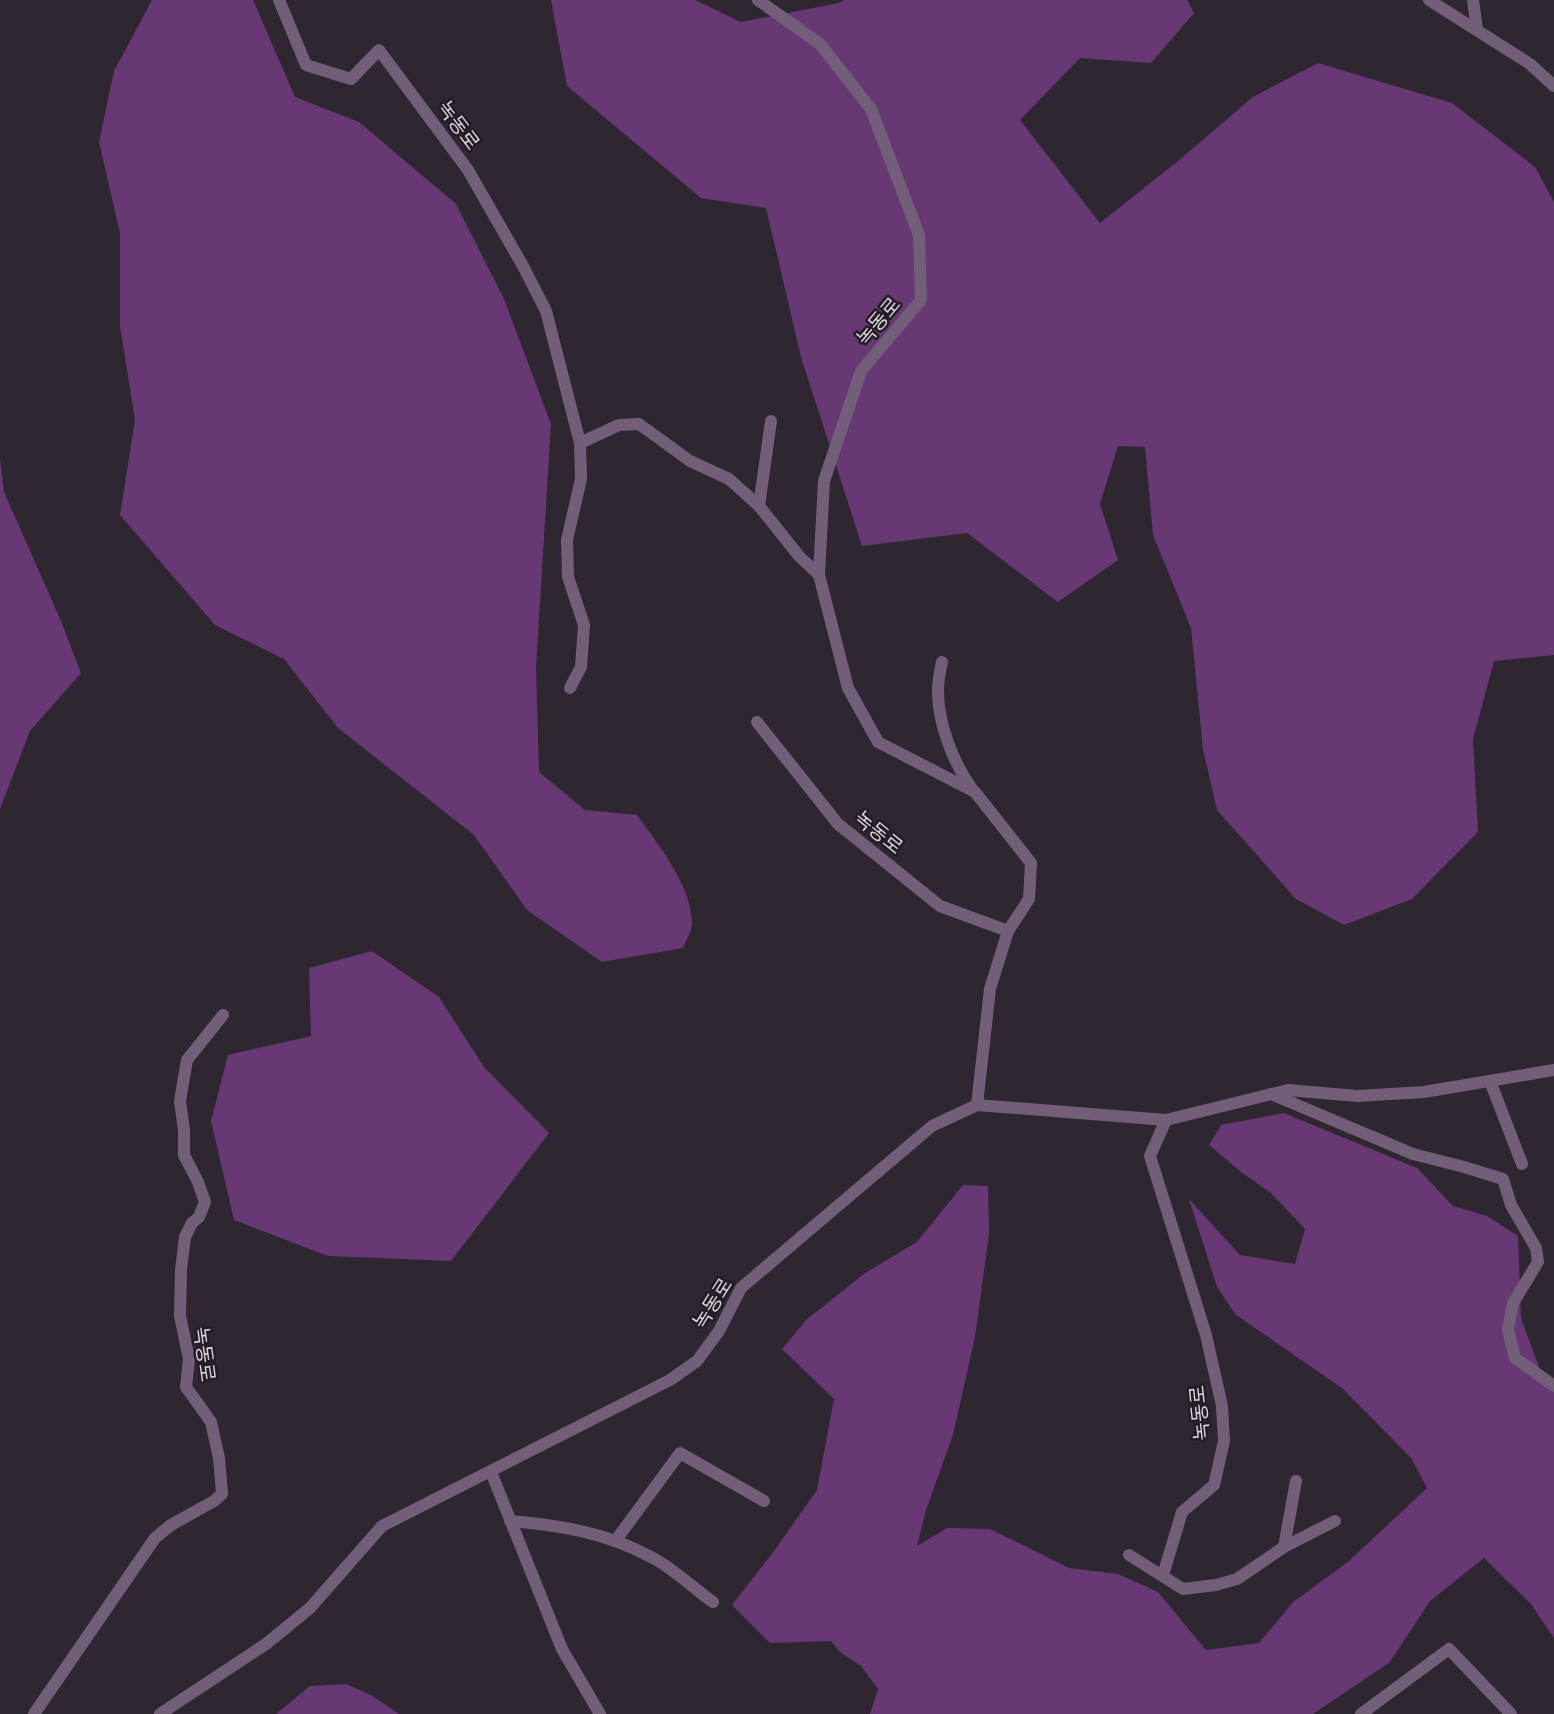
<svg xmlns="http://www.w3.org/2000/svg" width="1554" height="1714" viewBox="0 0 1554 1714" font-family="'Open Sans','Noto Sans KR',sans-serif">
  <style>
    .forest { fill: #673874 }
    .lines { fill: none; stroke-linecap: round; stroke-linejoin: round }
    .street { stroke: #725e78; stroke-width: 12 }
    .labels { text-anchor: middle; dominant-baseline: central; stroke-width: 5; stroke-linejoin: round; paint-order: stroke }
    .street-label { font-size: 20px; fill: #dbd5dc; stroke: #241c27 }
  </style>
  <rect width="100%" height="100%" fill="#2e2631"/>
  <g class="forest">
    <path d="M 152,0 L 253,0 L 295,97 L 359,122 L 456,204 L 504,299 L 551,424 L 536,667 L 539,772 L 585,810 L 637,815 C 658,844 691,885 692,922 C 693,929 686,940 683,948 L 602,962 L 527,910 L 474,835 L 338,728 L 284,659 L 215,625 L 120,515 L 135,420 L 120,326 L 120,233 L 99,142 L 114,71 Z"/>
    <path d="M 551,0 L 695,0 L 741,22 L 839,3 L 844,0 L 1187,0 L 1194,13 L 1151,63 L 1080,58 L 1020,120 L 1100,223 L 1178,161 L 1253,97 L 1318,63 L 1452,103 L 1535,167 L 1554,202 L 1554,655 L 1494,661 L 1473,739 L 1478,832 L 1412,899 L 1344,925 L 1296,899 L 1217,810 L 1203,749 L 1191,628 L 1153,535 L 1145,447 L 1118,446 L 1100,504 L 1118,560 L 1058,602 L 967,533 L 862,546 L 801,357 L 766,208 L 701,198 L 567,86 Z"/>
    <path d="M 0,457 L 4,492 L 61,621 L 81,673 L 30,731 L 0,809 Z"/>
    <path d="M 372,951 L 439,997 L 484,1067 L 549,1133 L 451,1261 L 328,1256 L 234,1220 L 211,1121 L 228,1055 L 311,1036 L 309,968 Z"/>
    <path d="M 1284,1113 L 1417,1168 L 1453,1206 L 1487,1216 L 1518,1236 L 1521,1318 L 1542,1375 L 1554,1387 L 1554,1638 L 1531,1604 L 1484,1558 L 1430,1601 L 1390,1662 L 1313,1714 L 870,1714 L 878,1689 L 861,1666 L 840,1652 L 831,1641 L 770,1643 L 732,1605 L 774,1551 L 817,1490 L 834,1399 L 782,1349 L 806,1320 L 865,1273 L 917,1242 L 963,1185 L 988,1186 L 989,1234 L 975,1337 L 953,1435 L 926,1510 L 917,1546 L 947,1528 L 990,1529 L 1069,1568 L 1118,1574 L 1158,1592 L 1206,1650 L 1259,1643 L 1293,1602 L 1349,1561 L 1427,1488 L 1411,1458 L 1342,1388 L 1236,1315 L 1217,1287 L 1189,1199 L 1240,1255 L 1295,1264 L 1305,1229 L 1271,1193 L 1241,1172 L 1209,1145 L 1221,1125 Z"/>
    <path d="M 346,1684 L 371,1695 L 399,1714 L 276,1714 L 310,1686 Z"/>
  </g>
  <g class="lines">
    <g class="street">
      <path d="M 279,0 L 306,65 L 351,79 L 379,50 L 468,170 L 523,266 L 546,311 L 580,443"/>
      <path d="M 758,0 L 820,44 L 871,109 L 919,235 L 921,300 L 861,371 L 824,481 L 819,575 L 848,688 L 878,742 L 975,792 L 1031,863 L 1029,899 L 1008,931 L 990,989 L 977,1105 L 1166,1120 L 1288,1090 L 1357,1096 L 1424,1092 L 1554,1070"/>
      <path d="M 1429,0 L 1530,64 L 1554,86"/>
      <path d="M 1473,0 L 1477,29"/>
      <path d="M 759,506 L 771,421"/>
      <path d="M 942,662 C 940,671 938,681 938,691 C 938,724 953,762 972,789"/>
      <path d="M 570,688 L 581,667 L 584,625 L 568,577 L 567,540 L 581,479 L 580,443 L 619,425 L 639,424 L 690,461 L 729,479 L 759,506 L 799,556 L 819,575"/>
      <path d="M 757,722 L 838,824 L 940,906 L 1008,931"/>
      <path d="M 1490,1081 L 1522,1164"/>
      <path d="M 1271,1094 L 1413,1154 L 1464,1167 L 1503,1179 L 1511,1205 L 1536,1248 L 1538,1262 L 1513,1303 L 1508,1330 L 1515,1358 L 1554,1386"/>
      <path d="M 491,1472 L 562,1649 L 600,1714"/>
      <path d="M 510,1521 C 560,1525 608,1533 653,1558 C 674,1569 693,1588 713,1602"/>
      <path d="M 616,1540 L 680,1453 L 764,1501"/>
      <path d="M 1284,1547 L 1296,1481"/>
      <path d="M 1129,1555 L 1183,1589 L 1216,1585 L 1237,1579 L 1284,1547 L 1335,1521"/>
      <path d="M 1163,1575 L 1182,1512 L 1214,1485 L 1224,1441 L 1222,1406 L 1206,1335 L 1150,1156 L 1166,1120"/>
      <path d="M 34,1714 L 155,1538 L 171,1525 L 214,1501 L 222,1494 L 219,1458 L 211,1422 L 186,1387 L 189,1359 L 180,1316 L 181,1270 L 185,1237 L 192,1223 L 199,1217 L 205,1202 L 198,1182 L 184,1155 L 184,1130 L 180,1101 L 187,1060 L 223,1015"/>
      <path d="M 160,1714 L 266,1644 L 310,1608 L 382,1526 L 670,1380 L 697,1361 L 719,1331 L 741,1288 L 932,1126 L 977,1105"/>
      <path d="M 1361,1714 L 1449,1649 L 1511,1714"/>
    </g>
  </g>
  <g class="labels">
    <g class="street-label">
      <text transform="translate(459 125) rotate(53)">녹동로</text>
      <text transform="translate(878 321) rotate(-50)">녹동로</text>
      <text transform="translate(879 832) rotate(39)">녹동로</text>
      <text transform="translate(712 1303) rotate(-58)">녹동로</text>
      <text transform="translate(205 1354) rotate(82)">녹동로</text>
      <text transform="translate(1199 1413) rotate(-96)">녹동로</text>
    </g>
  </g>
</svg>
